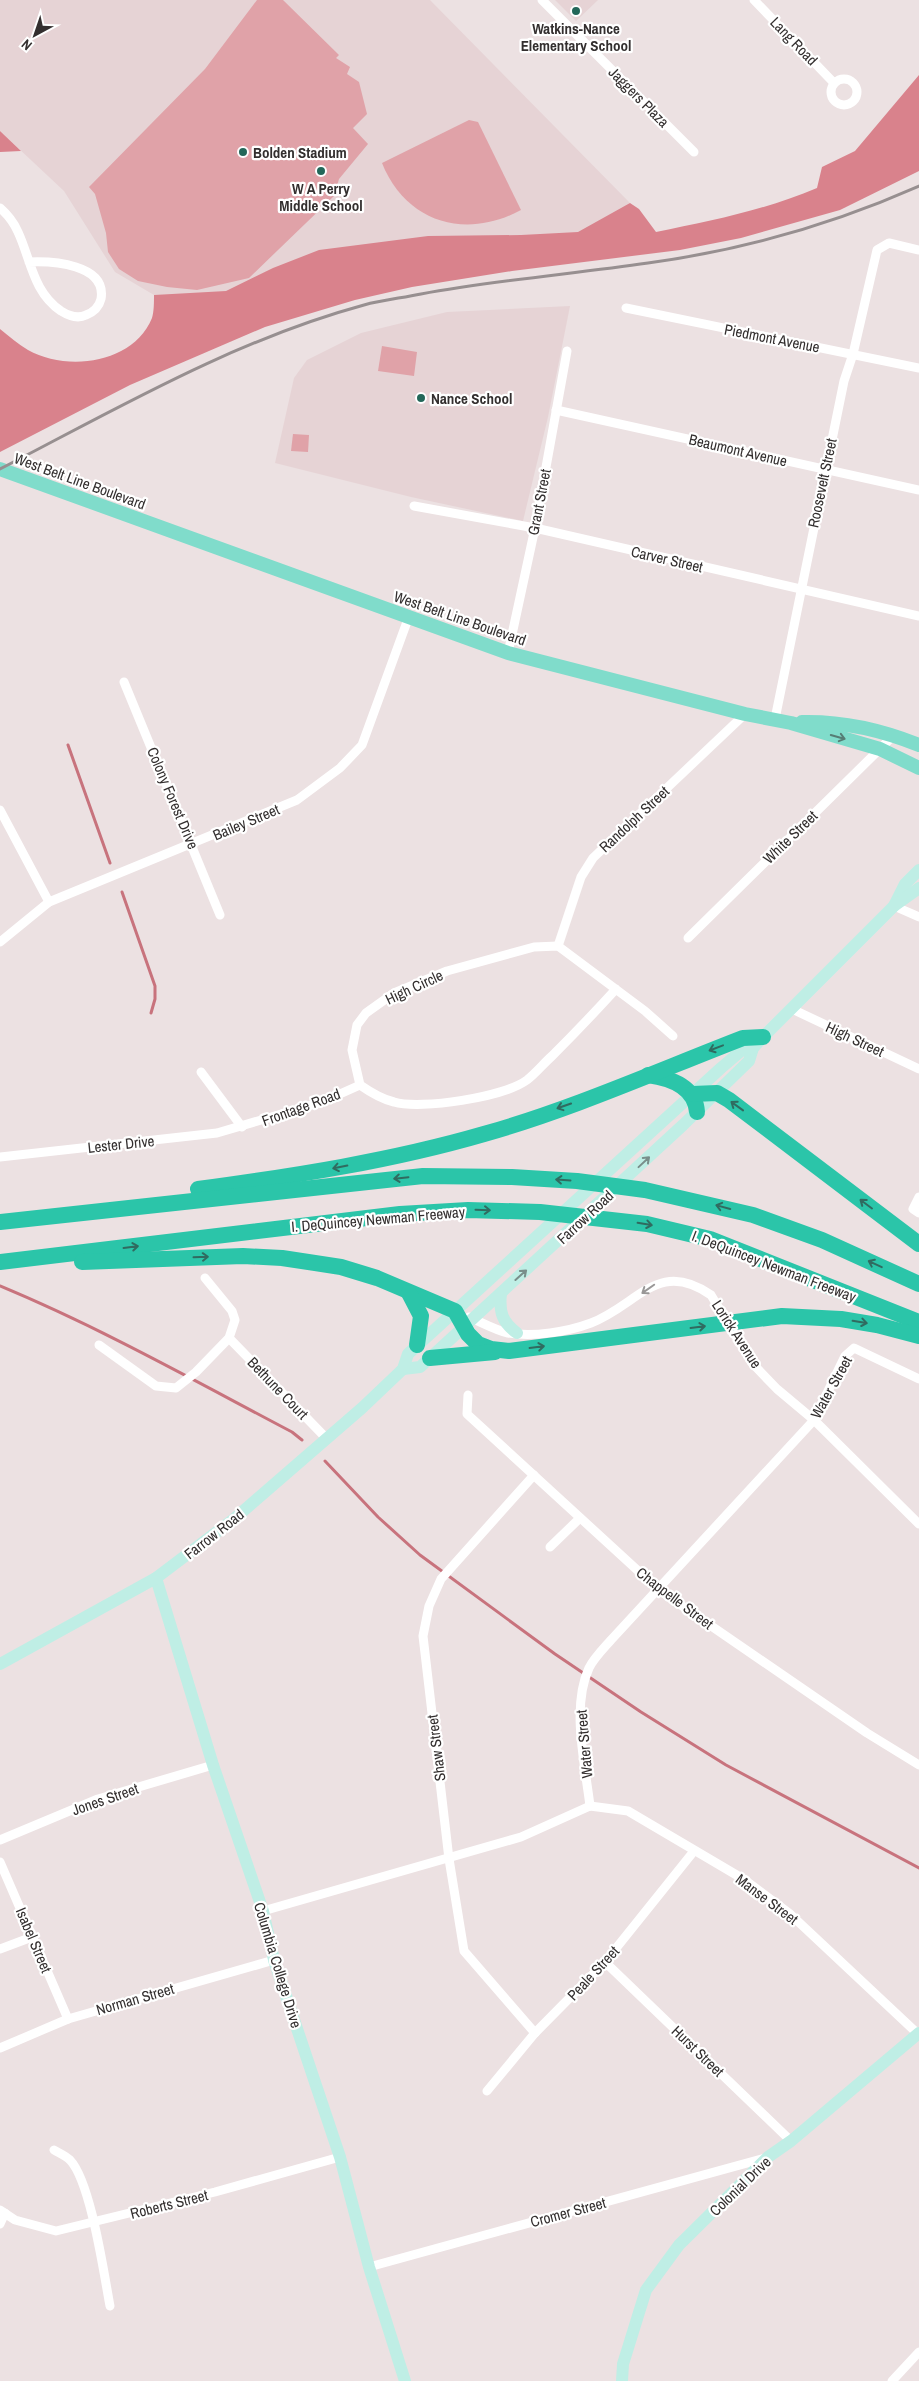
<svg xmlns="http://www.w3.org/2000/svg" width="919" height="2381" viewBox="0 0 919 2381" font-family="'Archivo Narrow',sans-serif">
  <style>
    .built { fill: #e6d3d5 }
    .green { fill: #e0a2a8 }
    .forest { fill: #d9828c }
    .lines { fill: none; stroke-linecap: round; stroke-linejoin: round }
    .stream { stroke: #c8737d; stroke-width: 3 }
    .street { stroke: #fff; stroke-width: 9 }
    .secondary { stroke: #bfeee5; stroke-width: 12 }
    .primary { stroke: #80dccb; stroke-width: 14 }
    .highway { stroke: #2bc5a9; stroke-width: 16 }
    .rail { stroke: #978f90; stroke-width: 3 }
    .oneway { stroke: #567d75 }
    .oneway2 { stroke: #306b60 }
    .oneway3 { stroke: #798e8a }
    .oneway4 { stroke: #999797 }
    .poi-dot { fill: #236759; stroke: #fff; stroke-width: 2 }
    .labels { text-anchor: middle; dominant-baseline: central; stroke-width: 4.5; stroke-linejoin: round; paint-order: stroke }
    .poi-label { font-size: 15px; font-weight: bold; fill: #332f2f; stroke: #fff }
    .street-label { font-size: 15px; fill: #332f2f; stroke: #fff }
  </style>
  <rect width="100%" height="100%" fill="#ece1e2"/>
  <g class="built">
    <path d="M 0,0 L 430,0 L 630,203 L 591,237 L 251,295 L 154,295 L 115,272 L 64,191 L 0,131 Z"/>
    <path d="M 555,0 L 598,0 L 576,21 Z"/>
    <path d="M 570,306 L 548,417 L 523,521 L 411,497 L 275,463 L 294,378 L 307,360 L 361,333 L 447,312 Z"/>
  </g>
  <g class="green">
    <path d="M 257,0 L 283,0 L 339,55 L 336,58 L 350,67 L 347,74 L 359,82 L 367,114 L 353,128 L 368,144 L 339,179 L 334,196 L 249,278 L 197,290 L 167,287 L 138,281 L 119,269 L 108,252 L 106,233 L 95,194 L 89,187 L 205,69 Z"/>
    <path d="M 469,120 L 478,122 L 521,210 C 466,240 406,223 382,163 Z"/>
    <path d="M 382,346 L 417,352 L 414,376 L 378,371 Z"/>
    <path d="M 293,434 L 309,435 L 308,452 L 291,451 Z"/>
  </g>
  <g class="forest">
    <path d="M 919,75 L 919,171 L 840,210 L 741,238 L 680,250 L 512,271 L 412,287 L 355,300 L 265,327 L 130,385 L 0,452 L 0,329 C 9,336 18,344 28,350 C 67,372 133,364 152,318 C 154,312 154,302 154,295 L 226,291 L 273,268 L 319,250 L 428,236 L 521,235 L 578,232 L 630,203 L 639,209 L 656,232 C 711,221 765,210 817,188 L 822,167 L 855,151 Z"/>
    <path d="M 0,131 L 21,151 L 0,152 Z"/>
  </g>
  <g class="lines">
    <g class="stream">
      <path d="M 68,745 L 110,863"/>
      <path d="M 122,892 L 155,986 L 155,999 L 151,1013"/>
      <path d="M 0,1286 C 101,1328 195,1381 292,1432 L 302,1440"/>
      <path d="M 325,1461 L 378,1517 L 420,1555 L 555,1654 L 641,1712 L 726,1765 L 919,1868"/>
    </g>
    <g class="street">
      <path d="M 542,0 L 694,152"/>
      <path d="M 754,0 L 834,83"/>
      <circle cx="844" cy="92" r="13"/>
      <path d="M 0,208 C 8,215 14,223 18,232 C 31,260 33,292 61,311 C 69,316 78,319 86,315 C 94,312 99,307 101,299 C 107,264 52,261 29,262"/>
      <path d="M 626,308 L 919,368"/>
      <path d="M 556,410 L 919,490"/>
      <path d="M 414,506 L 535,528 L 919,616"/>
      <path d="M 508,653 L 535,528 L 567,351"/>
      <path d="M 124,682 L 220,915"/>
      <path d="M 775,719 L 844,381 L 853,354 L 877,250 L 889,243 L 919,250"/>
      <path d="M 0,810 L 49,902"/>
      <path d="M 894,906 L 919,917"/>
      <path d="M 688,938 L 893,736"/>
      <path d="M 0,942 L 49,902 L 297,800 L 340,768 L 362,745 L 408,619"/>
      <path d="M 558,946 L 581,877 L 593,858 L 745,714"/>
      <path d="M 616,989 C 595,1012 574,1034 552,1056 C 544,1063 536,1073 527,1080 C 504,1097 421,1110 394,1102 C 381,1099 370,1092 360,1085 L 352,1050 L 357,1025 L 366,1013 L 394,993 L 447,971 L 534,947 L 558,946 L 645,1011 L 673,1036"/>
      <path d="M 792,1009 L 919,1069"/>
      <path d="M 201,1072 L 242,1127"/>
      <path d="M 0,1157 L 217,1133 L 322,1102 L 360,1085"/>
      <path d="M 919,1197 L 913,1209 L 919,1213"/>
      <path d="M 205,1278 L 232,1311 L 235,1320 L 229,1338 L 327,1439"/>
      <path d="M 469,1317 C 481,1322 495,1330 508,1333 C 534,1337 567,1332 591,1323 C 638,1305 658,1258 711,1295 L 752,1363 L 777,1389 L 814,1420 L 919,1524"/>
      <path d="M 99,1345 L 156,1386 L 176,1388 L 196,1372 L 229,1338"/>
      <path d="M 468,1395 L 467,1414 L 659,1590 L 867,1733 L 919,1765"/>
      <path d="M 534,1475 L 441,1579 L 429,1606 L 423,1636 L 449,1859 L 464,1951 L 535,2033"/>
      <path d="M 550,1547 L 580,1518"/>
      <path d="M 590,1806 C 585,1764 571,1707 589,1668 C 594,1658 604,1648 611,1640 L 814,1420 L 845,1356 L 854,1348 L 919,1379"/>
      <path d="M 590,1806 L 628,1811 L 745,1880 L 789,1913 L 918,2034"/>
      <path d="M 0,1840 L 98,1799 L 213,1765"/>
      <path d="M 0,1862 L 68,2019"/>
      <path d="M 263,1911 L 521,1837 L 590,1806"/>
      <path d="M 0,1949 L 32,1937"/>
      <path d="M 605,1962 L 791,2141"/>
      <path d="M 0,2048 L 68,2019 L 274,1960"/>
      <path d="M 487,2091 L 535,2033 L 605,1962 L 694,1851"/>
      <path d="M 54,2150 C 59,2153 66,2156 70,2160 C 91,2182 104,2275 110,2306"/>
      <path d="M 0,2210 L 15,2220 L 56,2231 L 215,2192 L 340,2157"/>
      <path d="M 0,2224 L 5,2213"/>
      <path d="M 369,2267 L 765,2158"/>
      <path d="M 892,2381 L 919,2352"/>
    </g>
    <g class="secondary">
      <path d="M 894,906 L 905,884 L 919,870"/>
      <path d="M 501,1293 C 499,1312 502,1322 517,1333"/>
      <path d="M 403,1369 L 420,1367 L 430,1358 L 683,1125 L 749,1061 L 753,1048 L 763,1037 L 894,906 L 919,888"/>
      <path d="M 156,1578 L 213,1765 L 263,1911 L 274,1960 L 340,2157 L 369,2267 L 405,2381"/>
      <path d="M 0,1664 L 156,1578 L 234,1519 L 362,1408 L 403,1369 L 408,1354 L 721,1068 L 741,1051 L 753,1048"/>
      <path d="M 622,2381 L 623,2364 L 646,2290 L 679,2245 L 768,2157 L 791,2141 L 919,2033"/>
    </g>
    <g class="primary">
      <path d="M 0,469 L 508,653 L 745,714 L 791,723 L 880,749 L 919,768"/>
      <path d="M 802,722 C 843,721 882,730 919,745"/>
    </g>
    <g class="highway">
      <path d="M 648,1075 C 670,1078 695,1086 697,1112"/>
      <path d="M 693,1094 L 717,1093 L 729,1100 L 919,1244"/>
      <path d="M 198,1189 C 294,1176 391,1161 484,1134 C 570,1110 660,1070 743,1038 L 763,1037"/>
      <path d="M 0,1222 L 423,1176 L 512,1177 L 577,1181 L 645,1190 L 753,1215 L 822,1240 L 919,1284"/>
      <path d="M 0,1262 L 400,1214 L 468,1210 L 540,1212 L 647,1224 L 710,1239 L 919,1322"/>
      <path d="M 82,1262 L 243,1256 L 282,1258 L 341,1267 L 377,1278 L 455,1311 L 468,1334 L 478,1344 L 491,1349 L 509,1351 L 782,1316 L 841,1319 L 877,1325 L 919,1336"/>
      <path d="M 409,1293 L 421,1316 L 417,1345"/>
      <path d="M 430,1358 L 495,1352"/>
    </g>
    <path class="rail" d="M 0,469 C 118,408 235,340 364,305 C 382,300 402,298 421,294 C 497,280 572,274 648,263 C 744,250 831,225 919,186"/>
  </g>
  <defs><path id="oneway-shaft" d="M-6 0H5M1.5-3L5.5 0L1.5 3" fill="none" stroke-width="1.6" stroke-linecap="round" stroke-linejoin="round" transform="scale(1.25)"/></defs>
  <use class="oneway" href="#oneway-shaft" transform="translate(838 737) rotate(16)"/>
  <g class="oneway2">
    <use href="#oneway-shaft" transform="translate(716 1048) rotate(159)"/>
    <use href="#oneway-shaft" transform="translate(564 1106) rotate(161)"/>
    <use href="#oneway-shaft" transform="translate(737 1106) rotate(-144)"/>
    <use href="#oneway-shaft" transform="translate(340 1167) rotate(169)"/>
    <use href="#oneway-shaft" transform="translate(401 1178) rotate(174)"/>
    <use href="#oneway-shaft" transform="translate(563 1180) rotate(-176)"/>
    <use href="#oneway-shaft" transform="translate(866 1204) rotate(-143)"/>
    <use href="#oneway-shaft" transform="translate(723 1207) rotate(-165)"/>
    <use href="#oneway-shaft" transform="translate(483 1210) rotate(2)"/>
    <use href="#oneway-shaft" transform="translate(645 1224) rotate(9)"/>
    <use href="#oneway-shaft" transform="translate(131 1247) rotate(-7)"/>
    <use href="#oneway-shaft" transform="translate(201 1257) rotate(-2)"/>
    <use href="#oneway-shaft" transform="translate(875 1264) rotate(-155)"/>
    <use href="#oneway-shaft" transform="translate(860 1322) rotate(9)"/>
    <use href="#oneway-shaft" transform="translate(698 1327) rotate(-7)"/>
    <use href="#oneway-shaft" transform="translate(537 1347) rotate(-7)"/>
  </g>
  <g class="oneway3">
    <use href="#oneway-shaft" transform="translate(644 1162) rotate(-43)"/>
    <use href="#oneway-shaft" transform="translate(521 1275) rotate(-42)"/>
  </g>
  <use class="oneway4" href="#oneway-shaft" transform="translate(648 1289) rotate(145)"/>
  <g class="poi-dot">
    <circle cx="576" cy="11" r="5"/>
    <circle cx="243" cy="152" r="5"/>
    <circle cx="321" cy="171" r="5"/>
    <circle cx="421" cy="398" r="5"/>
  </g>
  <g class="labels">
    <g class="poi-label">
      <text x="576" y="28">Watkins-Nance<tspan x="576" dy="17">Elementary School</tspan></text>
      <text x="253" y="152" text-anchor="start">Bolden Stadium</text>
      <text x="321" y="188">W A Perry<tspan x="321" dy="17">Middle School</tspan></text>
      <text x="431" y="398" text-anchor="start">Nance School</text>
    </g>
    <g class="street-label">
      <text transform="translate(794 41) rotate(46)">Lang Road</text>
      <text transform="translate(639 97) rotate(45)">Jaggers Plaza</text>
      <text transform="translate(772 338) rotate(11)">Piedmont Avenue</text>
      <text transform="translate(738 450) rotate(13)">Beaumont Avenue</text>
      <text transform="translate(80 481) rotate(20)">West Belt Line Boulevard</text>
      <text transform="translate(822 483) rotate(-78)">Roosevelt Street</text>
      <text transform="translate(539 502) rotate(-79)">Grant Street</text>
      <text transform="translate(667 559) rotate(13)">Carver Street</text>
      <text transform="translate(460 618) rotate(19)">West Belt Line Boulevard</text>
      <text transform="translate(173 798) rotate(67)">Colony Forest Drive</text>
      <text transform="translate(634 819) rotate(-43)">Randolph Street</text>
      <text transform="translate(246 822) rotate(-23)">Bailey Street</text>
      <text transform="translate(790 837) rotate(-44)">White Street</text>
      <text transform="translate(414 987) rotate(-25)">High Circle</text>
      <text transform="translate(855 1039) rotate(25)">High Street</text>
      <text transform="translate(301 1107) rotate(-20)">Frontage Road</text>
      <text transform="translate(121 1144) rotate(-6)">Lester Drive</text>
      <text transform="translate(585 1217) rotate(-43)">Farrow Road</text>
      <text transform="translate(378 1219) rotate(-5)">I. DeQuincey Newman Freeway</text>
      <text transform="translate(774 1266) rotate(21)">I. DeQuincey Newman Freeway</text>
      <text transform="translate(737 1334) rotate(57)">Lorick Avenue</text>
      <text transform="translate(831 1387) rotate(-61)">Water Street</text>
      <text transform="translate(278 1388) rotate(46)">Bethune Court</text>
      <text transform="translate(214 1534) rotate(-38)">Farrow Road</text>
      <text transform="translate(675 1598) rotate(37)">Chappelle Street</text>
      <text transform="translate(584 1744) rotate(-95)">Water Street</text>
      <text transform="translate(436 1748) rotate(-97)">Shaw Street</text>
      <text transform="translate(105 1799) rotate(-19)">Jones Street</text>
      <text transform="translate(767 1899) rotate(37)">Manse Street</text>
      <text transform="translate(34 1940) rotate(67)">Isabel Street</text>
      <text transform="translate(278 1965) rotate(73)">Columbia College Drive</text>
      <text transform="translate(593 1973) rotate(-47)">Peale Street</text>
      <text transform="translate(135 1999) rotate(-16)">Norman Street</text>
      <text transform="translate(698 2051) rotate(44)">Hurst Street</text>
      <text transform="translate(740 2186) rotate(-44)">Colonial Drive</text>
      <text transform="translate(169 2204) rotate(-14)">Roberts Street</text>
      <text transform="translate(568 2212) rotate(-15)">Cromer Street</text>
    </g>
  </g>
  <g transform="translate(35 35) rotate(220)" stroke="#ffffff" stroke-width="4" paint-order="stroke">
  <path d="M0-4L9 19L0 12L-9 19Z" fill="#332f2f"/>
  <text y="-8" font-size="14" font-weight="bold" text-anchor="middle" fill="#332f2f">N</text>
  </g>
</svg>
